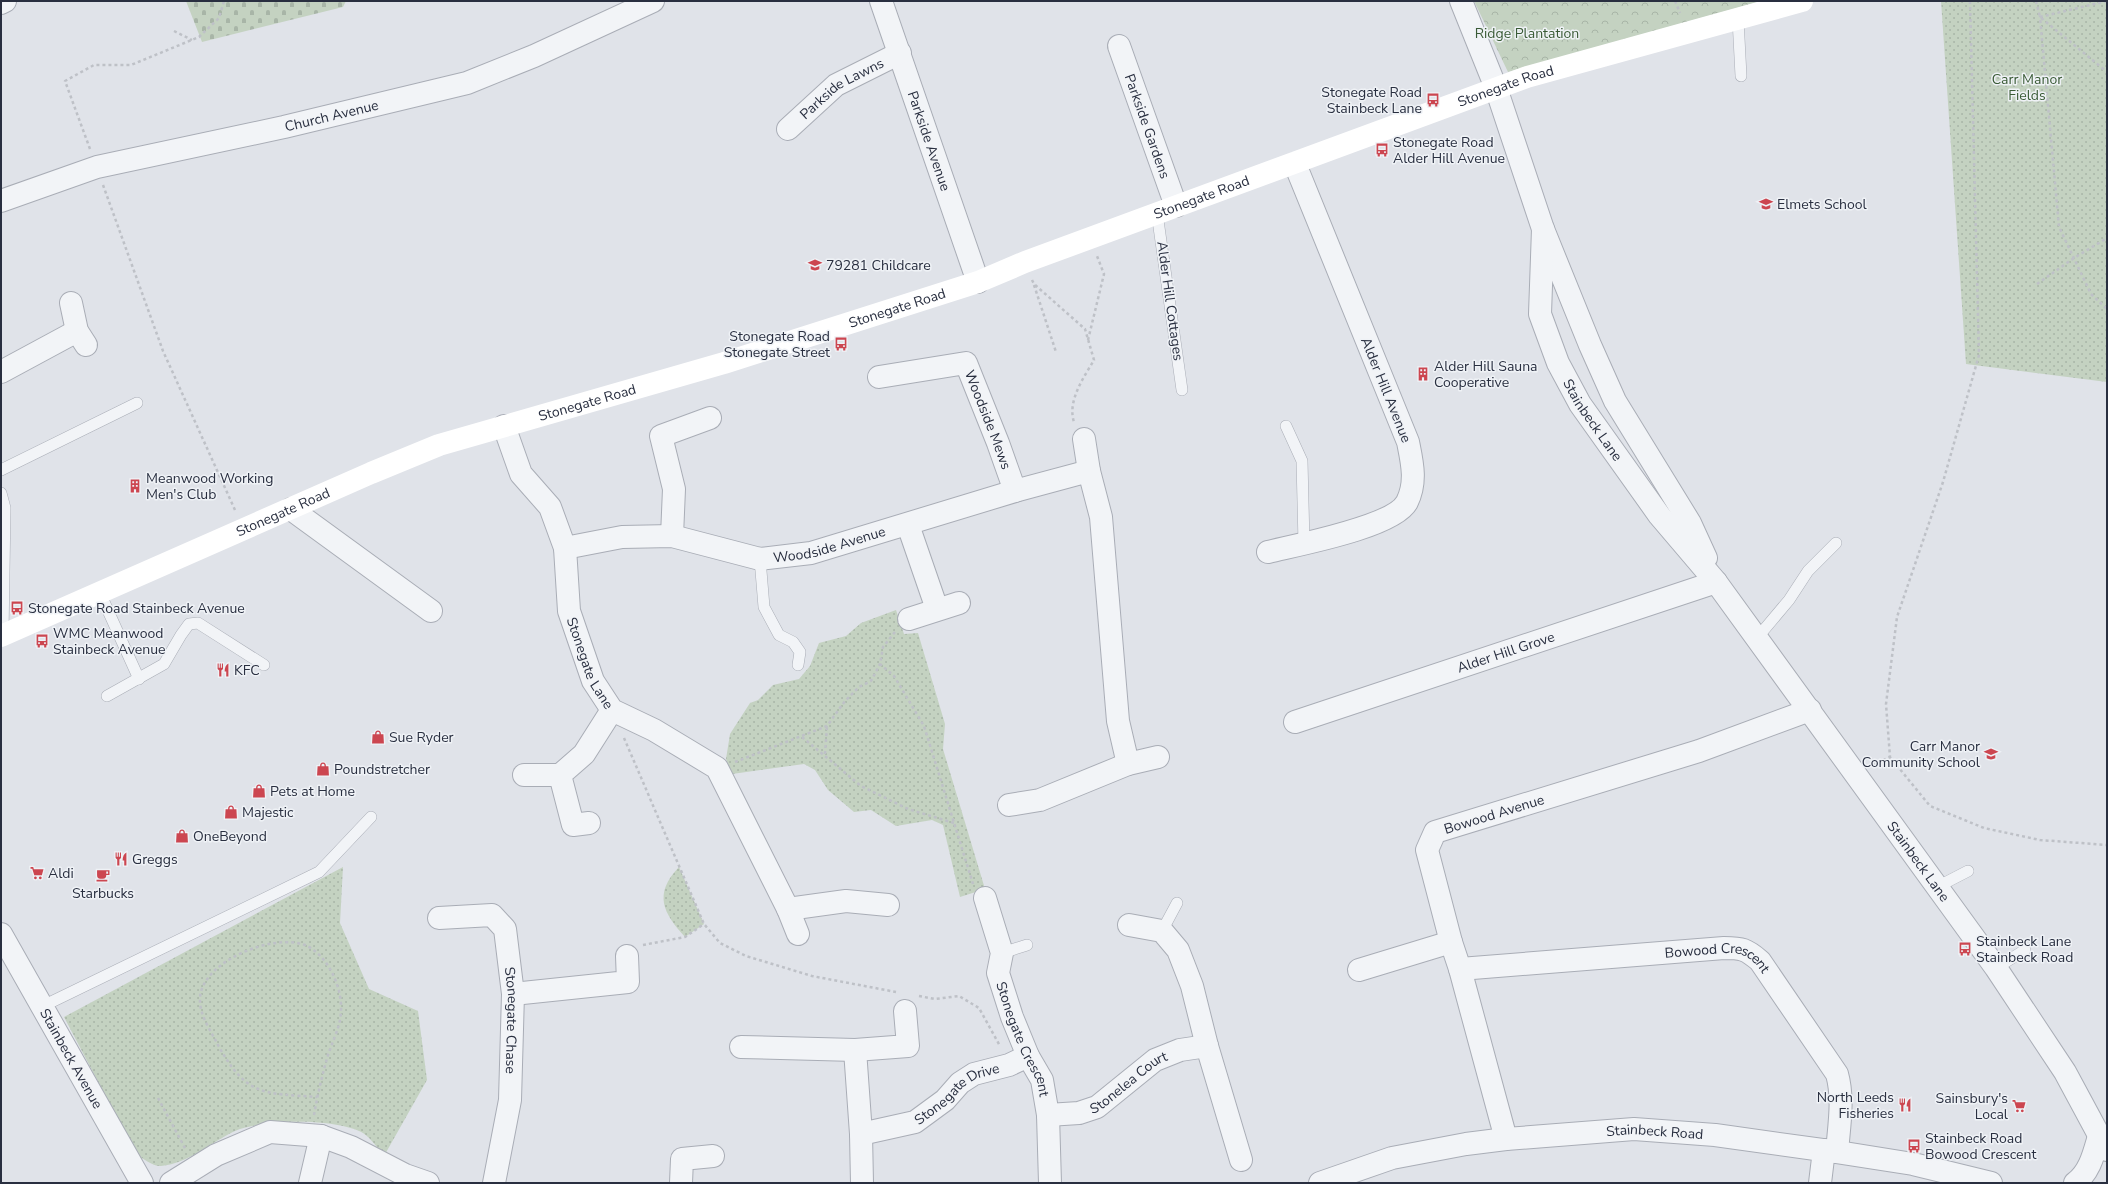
<svg xmlns="http://www.w3.org/2000/svg" width="2108" height="1184" viewBox="0 0 2108 1184" font-family="'Nunito Sans',sans-serif">
  <style>
    .forest { fill: url(#forest-crowns) }
    .cemetery { fill: url(#cemetery-stones) }
    .park { fill: url(#park-dots) }
    .lines { fill: none; stroke-linecap: round; stroke-linejoin: round }
    .service-casing { stroke: #a9adb6; stroke-width: 12 }
    .minor-casing { stroke: #a9adb6; stroke-width: 24 }
    .tertiary-casing { stroke: #a9adb6; stroke-width: 24 }
    .path { stroke: #bec1c7; stroke-width: 2.5; stroke-dasharray: 3 3; stroke-linecap: butt }
    .service { stroke: #f2f4f7; stroke-width: 11 }
    .minor { stroke: #f2f4f7; stroke-width: 22 }
    .tertiary { stroke: #f2f4f7; stroke-width: 22 }
    .secondary { stroke: #fff; stroke-width: 22 }
    .labels { text-anchor: middle; dominant-baseline: central; stroke-width: 3; stroke-linejoin: round; paint-order: stroke }
    .park-label { font-size: 14px; fill: #3a5b36; stroke: #eff2f6 }
    .street-label { font-size: 14px; fill: #292f40; stroke: #eff2f6 }
    .poi-label { font-size: 14px; fill: #292f40; stroke: #eff2f6; text-anchor: start }
  </style>
  <defs>
    <pattern id="forest-crowns" width="20" height="18" patternUnits="userSpaceOnUse"><rect width="20" height="18" fill="#c4d2c1"/><path d="M2 6a3 3 0 1 1 6 0M12 15a3 3 0 1 1 6 0" fill="none" stroke="#a8b5a7"/></pattern>
    <pattern id="cemetery-stones" width="16" height="16" patternUnits="userSpaceOnUse"><rect width="16" height="16" fill="#c4d2c1"/><path d="M2 7V4a2 2 0 0 1 4 0v3zM10 15v-3a2 2 0 0 1 4 0v3z" fill="#a8b5a7"/></pattern>
    <pattern id="park-dots" width="8" height="8" patternUnits="userSpaceOnUse"><rect width="8" height="8" fill="#c4d2c1"/><path d="M2 2h.1M6 6h.1" fill="none" stroke="#a8b5a7" stroke-width="1.8" stroke-linecap="round"/></pattern>
  </defs>
  <rect width="100%" height="100%" fill="#e0e3e9"/>
  <path class="forest" d="M 1474,1 L 1762,1 L 1508,72 Z"/>
  <path class="cemetery" d="M 186,1 L 346,1 L 343,7 L 202,42 Z"/>
  <g class="park">
    <path d="M 1941,1 L 2107,1 L 2107,382 L 1966,364 Z"/>
    <path d="M 896,610 L 904,634 L 918,633 L 945,724 L 943,749 L 985,889 L 960,897 L 943,825 L 932,820 L 896,826 L 871,810 L 854,812 L 828,790 L 815,770 L 804,764 L 732,774 L 726,759 L 730,734 L 750,703 L 758,700 L 773,685 L 799,679 L 810,666 L 819,643 L 846,636 L 861,623 Z"/>
    <path d="M 343,867 L 340,923 L 369,989 L 418,1011 L 427,1080 L 384,1156 C 378,1149 371,1138 363,1133 C 336,1118 262,1119 235,1131 C 210,1143 189,1163 161,1166 C 154,1167 142,1158 136,1154 L 64,1017 Z"/>
    <path d="M 679,867 L 704,924 L 685,937 C 663,913 653,894 679,867 Z"/>
  </g>
  <g class="lines">
    <g class="service-casing">
      <g id="service">
        <path d="M 1738,19 L 1741,76"/>
        <path d="M 1157,213 L 1182,390"/>
        <path d="M 1286,426 L 1302,461 L 1304,543"/>
        <path d="M 1,470 L 137,403"/>
        <path d="M 1,493 L 5,508 L 3,635"/>
        <path d="M 760,559 L 764,607 L 779,635 L 793,642 L 800,652 L 798,665"/>
        <path d="M 100,593 L 139,679"/>
        <path d="M 1757,638 L 1789,600 L 1808,571 L 1836,543"/>
        <path d="M 107,696 L 164,664 L 181,635 L 189,624 L 198,623 L 264,665"/>
        <path d="M 1937,887 L 1968,871"/>
        <path d="M 1162,931 L 1177,903"/>
        <path d="M 1002,953 L 1027,945"/>
        <path d="M 1996,968 L 2025,950"/>
        <path d="M 43,1006 L 319,872 L 371,817"/>
      </g>
    </g>
    <g class="minor-casing">
      <g id="minor">
        <path id="s1" d="M 881,1 L 978,282"/>
        <path d="M 1461,1 L 1496,88"/>
        <path d="M 1,3 L 5,1"/>
        <path id="s2" d="M 1119,46 L 1176,206"/>
        <path id="s3" d="M 788,129 L 836,85 L 900,53"/>
        <path id="s4" d="M 1,201 L 97,167 L 284,127 L 467,83 L 534,56 L 653,1"/>
        <path d="M 71,303 L 77,331 L 86,345"/>
        <path d="M 1,372 L 77,331"/>
        <path id="s5" d="M 879,377 L 966,363 L 998,443 L 1015,491"/>
        <path id="s6" d="M 504,426 L 521,474 L 550,507 L 565,548 L 569,611 L 593,681 L 612,710 L 654,730 L 717,768 L 788,909 L 798,934"/>
        <path d="M 1084,439 L 1089,471 L 1101,517 L 1118,721 L 1128,764"/>
        <path d="M 291,509 L 431,611"/>
        <path d="M 908,525 L 937,609"/>
        <path d="M 672,536 L 674,489 L 661,436 L 710,418"/>
        <path id="s7" d="M 565,548 L 622,537 L 672,536 L 760,559 L 811,553 L 1015,491 L 1089,471"/>
        <path d="M 1268,552 C 1296,545 1394,527 1407,502 C 1417,482 1412,462 1408,442 L 1295,164"/>
        <path d="M 909,619 L 959,603"/>
        <path id="s8" d="M 1295,722 L 1716,582"/>
        <path d="M 524,775 L 560,775"/>
        <path d="M 1009,805 L 1040,800 L 1128,764 L 1158,757"/>
        <path d="M 589,823 L 573,825 L 560,775 L 584,754 L 612,710"/>
        <path id="s9" d="M 985,898 L 1002,953 L 998,973 L 1012,1017 L 1028,1056 L 1042,1080 L 1048,1115 L 1050,1183"/>
        <path d="M 788,909 L 846,901 L 888,905"/>
        <path id="s10" d="M 439,918 L 492,915 L 505,929 L 513,994 L 510,1100 L 494,1183"/>
        <path d="M 1129,925 L 1162,931 L 1178,950 L 1192,986 L 1207,1046 L 1241,1160"/>
        <path id="s11" d="M 1460,969 L 1724,948 C 1742,948 1746,949 1760,961 L 1837,1074 C 1844,1099 1839,1126 1837,1152"/>
        <path d="M 1359,970 L 1451,942"/>
        <path d="M 513,994 L 628,982 L 627,956"/>
        <path d="M 741,1047 L 855,1050 L 908,1046 L 905,1011"/>
        <path d="M 855,1050 L 861,1134 L 862,1183"/>
        <path id="s12" d="M 1048,1115 L 1079,1113 L 1097,1107 L 1155,1060 L 1180,1050 L 1207,1046"/>
        <path id="s13" d="M 861,1134 L 915,1122 L 945,1100 L 960,1083 L 974,1074 L 1009,1065 L 1028,1056"/>
        <path id="s14" d="M 1506,1139 L 1460,969 L 1451,942 L 1427,850 L 1435,832 L 1699,751 L 1810,710"/>
        <path d="M 171,1183 L 216,1155 L 270,1132 L 321,1136 L 351,1147 L 405,1175 L 428,1183"/>
        <path d="M 310,1183 L 321,1136"/>
        <path d="M 681,1183 L 682,1159 L 713,1156"/>
        <path d="M 1820,1183 L 1824,1150"/>
      </g>
    </g>
    <g class="tertiary-casing">
      <g id="tertiary">
        <path d="M 1496,88 L 1543,229 L 1590,345 L 1615,401 L 1690,523 L 1706,558"/>
        <path id="s15" d="M 1543,229 L 1540,314 L 1558,363 L 1580,404 L 1659,515 L 1716,582 L 1996,968 L 2065,1072 L 2107,1150"/>
        <path id="s16" d="M 1,934 L 142,1183"/>
        <path id="s17" d="M 1320,1183 L 1392,1158 L 1466,1144 L 1506,1139 L 1634,1129 L 1715,1135 L 1837,1152 L 1913,1164 L 1991,1183"/>
        <path d="M 2075,1183 C 2090,1172 2094,1153 2099,1136"/>
      </g>
    </g>
    <g class="path">
      <path d="M 1675,1 L 1680,13"/>
      <path d="M 1970,1 L 1979,355 L 1943,482 L 1897,617 L 1886,704 L 1890,757 L 1930,806 L 1984,828 L 2040,840 L 2107,845"/>
      <path d="M 2036,1 L 2040,17 L 2107,72"/>
      <path d="M 2107,1 L 2040,17 L 2059,227 L 2091,294 L 2107,309"/>
      <path d="M 174,31 L 192,40"/>
      <path d="M 90,149 L 65,81 L 94,65 L 131,65 L 199,37 L 219,18 L 224,1"/>
      <path d="M 103,185 L 163,351 L 235,510"/>
      <path d="M 1032,280 L 1034,284 L 1085,329 L 1094,360 C 1084,377 1067,401 1074,422"/>
      <path d="M 2037,284 L 2074,258 L 2107,238"/>
      <path d="M 1034,285 L 1056,352"/>
      <path d="M 1088,340 L 1104,274 L 1097,256"/>
      <path d="M 895,632 L 883,647 L 880,664 L 894,676 L 924,726 L 973,884"/>
      <path d="M 802,737 L 861,786 L 908,809 L 954,823"/>
      <path d="M 624,738 L 704,924 L 720,943 L 746,956 L 812,976 L 896,992"/>
      <path d="M 825,754 L 827,726"/>
      <path d="M 735,762 L 827,726 L 845,701 L 859,687 L 871,681 L 880,664"/>
      <path d="M 1872,765 L 1890,757"/>
      <path d="M 643,945 L 685,937 L 704,924"/>
      <path d="M 919,996 L 935,999 L 959,996 L 979,1008 L 1000,1046"/>
      <path d="M 158,1098 L 186,1150"/>
      <path d="M 314,1115 C 317,1098 321,1080 326,1062 C 330,1045 341,1028 341,1010 C 342,987 328,955 305,945 C 273,933 202,961 200,998 C 199,1015 211,1031 218,1045 C 247,1097 263,1093 317,1097"/>
    </g>
    <use href="#service" class="service"/>
    <use href="#minor" class="minor"/>
    <use href="#tertiary" class="tertiary"/>
    <path class="secondary" id="s18" d="M 1,636 L 371,473 L 439,445 L 724,363 L 978,282 L 1025,262 L 1527,77 L 1802,1"/>
  </g>
  <defs>
    <g id="bus-bare" transform="scale(1.08)"><path d="M-5-6H5V4H4V6H2V4H-2V6H-4V4H-5ZM-3.5-4V0h7V-4ZM-3.5 1.2v1.5H-2V1.2ZM2 1.2v1.5H3.5V1.2Z" fill="#cc4650" stroke="#eff2f6" stroke-width="2.5" paint-order="stroke"/></g>
    <g id="school-bare" transform="scale(1.08)"><path d="M0-5L7-2L0 1L-7-2ZM-4 1L0 2.5L4 1V4Q0 6-4 4Z" fill="#cc4650" stroke="#eff2f6" stroke-width="2.5" paint-order="stroke"/></g>
    <g id="building-bare" transform="scale(1.08)"><path d="M-4-6H4V6H1V3H-1V6H-4ZM-2.5-4.3h1.7v1.8h-1.7ZM.8-4.3h1.7v1.8H.8ZM-2.5-1h1.7V.8h-1.7ZM.8-1h1.7V.8H.8Z" fill="#cc4650" stroke="#eff2f6" stroke-width="2.5" paint-order="stroke"/></g>
    <g id="restaurant-bare" transform="scale(1.08)"><path d="M-5-6h1v4h1v-4h1v4h1v-4h1v5L-1.5 .5V6h-2V.5L-5-1ZM5-6V6H3V1.5H1.5Q1.5-4 5-6Z" fill="#cc4650" stroke="#eff2f6" stroke-width="2.5" paint-order="stroke"/></g>
    <g id="shop-bare" transform="scale(1.08)"><path d="M-5-2.5h2.3a2.7 3.5 0 0 1 5.4 0H5L5.5 6h-11ZM-1.5-2.5h3a1.5 2.3 0 0 0-3 0Z" fill="#cc4650" stroke="#eff2f6" stroke-width="2.5" paint-order="stroke"/></g>
    <g id="supermarket-bare" transform="scale(1.08)"><path d="M-6-5.5h2.5l.6 2H6L4.5 2H-2.5L-4.4-4H-6ZM-1.5 3.2a1.3 1.3 0 1 0 .1 0ZM3 3.2a1.3 1.3 0 1 0 .1 0Z" fill="#cc4650" stroke="#eff2f6" stroke-width="2.5" paint-order="stroke"/></g>
    <g id="cafe-bare" transform="scale(1.08)"><path d="M-5.5-4.5H6V0H3Q3 3.5 0 3.5H-2.5Q-5.5 3.5-5.5 0ZM3-3.2v2h1.7v-2ZM-6 4.5H4V6H-6Z" fill="#cc4650" stroke="#eff2f6" stroke-width="2.5" paint-order="stroke"/></g>
  </defs>
  <g fill-rule="evenodd">
    <use href="#bus-bare" x="1433" y="100"/>
    <use href="#bus-bare" x="1382" y="150"/>
    <use href="#school-bare" x="1766" y="204"/>
    <use href="#school-bare" x="815" y="265"/>
    <use href="#bus-bare" x="841" y="344"/>
    <use href="#building-bare" x="1423" y="374"/>
    <use href="#building-bare" x="135" y="486"/>
    <use href="#bus-bare" x="17" y="608"/>
    <use href="#bus-bare" x="42" y="641"/>
    <use href="#restaurant-bare" x="223" y="670"/>
    <use href="#shop-bare" x="378" y="737"/>
    <use href="#school-bare" x="1991" y="754"/>
    <use href="#shop-bare" x="323" y="769"/>
    <use href="#shop-bare" x="259" y="791"/>
    <use href="#shop-bare" x="231" y="812"/>
    <use href="#shop-bare" x="182" y="836"/>
    <use href="#restaurant-bare" x="121" y="859"/>
    <use href="#supermarket-bare" x="37" y="873"/>
    <use href="#cafe-bare" x="103" y="875"/>
    <use href="#bus-bare" x="1965" y="949"/>
    <use href="#restaurant-bare" x="1905" y="1105"/>
    <use href="#supermarket-bare" x="2019" y="1106"/>
    <use href="#bus-bare" x="1914" y="1146"/>
  </g>
  <g class="labels">
    <g class="park-label">
      <text x="1527" y="33">Ridge Plantation</text>
      <text x="2027" y="79">Carr Manor<tspan x="2027" dy="16">Fields</tspan></text>
    </g>
    <g class="street-label">
      <text stroke="none"><textPath href="#s18" startOffset="1604">Stonegate Road</textPath></text>
      <text stroke="none"><textPath href="#s3" startOffset="68">Parkside Lawns</textPath></text>
      <text stroke="none"><textPath href="#s4" startOffset="342">Church Avenue</textPath></text>
      <text stroke="none"><textPath href="#s2" startOffset="85">Parkside Gardens</textPath></text>
      <text stroke="none"><textPath href="#s1" startOffset="148">Parkside Avenue</textPath></text>
      <text stroke="none"><textPath href="#s18" startOffset="1280">Stonegate Road</textPath></text>
      <text transform="translate(1170 301) rotate(82)">Alder Hill Cottages</text>
      <text stroke="none"><textPath href="#s18" startOffset="956">Stonegate Road</textPath></text>
      <text transform="translate(1386 390) rotate(68)">Alder Hill Avenue</text>
      <text stroke="none"><textPath href="#s18" startOffset="632">Stonegate Road</textPath></text>
      <text stroke="none"><textPath href="#s15" startOffset="204">Stainbeck Lane</textPath></text>
      <text stroke="none"><textPath href="#s5" startOffset="149">Woodside Mews</textPath></text>
      <text stroke="none"><textPath href="#s18" startOffset="308">Stonegate Road</textPath></text>
      <text stroke="none"><textPath href="#s7" startOffset="270">Woodside Avenue</textPath></text>
      <text stroke="none"><textPath href="#s8" startOffset="222">Alder Hill Grove</textPath></text>
      <text stroke="none"><textPath href="#s6" startOffset="258">Stonegate Lane</textPath></text>
      <text stroke="none"><textPath href="#s14" startOffset="381">Bowood Avenue</textPath></text>
      <text stroke="none"><textPath href="#s15" startOffset="753">Stainbeck Lane</textPath></text>
      <text stroke="none"><textPath href="#s11" startOffset="261">Bowood Crescent</textPath></text>
      <text stroke="none"><textPath href="#s10" startOffset="164">Stonegate Chase</textPath></text>
      <text stroke="none"><textPath href="#s9" startOffset="149">Stonegate Crescent</textPath></text>
      <text stroke="none"><textPath href="#s16" startOffset="143">Stainbeck Avenue</textPath></text>
      <text stroke="none"><textPath href="#s12" startOffset="90">Stonelea Court</textPath></text>
      <text stroke="none"><textPath href="#s13" startOffset="107">Stonegate Drive</textPath></text>
      <text stroke="none"><textPath href="#s17" startOffset="341">Stainbeck Road</textPath></text>
    </g>
    <g class="poi-label">
      <text x="1422" y="92" text-anchor="end">Stonegate Road<tspan x="1422" dy="16">Stainbeck Lane</tspan></text>
      <text x="1393" y="142">Stonegate Road<tspan x="1393" dy="16">Alder Hill Avenue</tspan></text>
      <text x="1777" y="204">Elmets School</text>
      <text x="826" y="265">79281 Childcare</text>
      <text x="830" y="336" text-anchor="end">Stonegate Road<tspan x="830" dy="16">Stonegate Street</tspan></text>
      <text x="1434" y="366">Alder Hill Sauna<tspan x="1434" dy="16">Cooperative</tspan></text>
      <text x="146" y="478">Meanwood Working<tspan x="146" dy="16">Men's Club</tspan></text>
      <text x="28" y="608">Stonegate Road Stainbeck Avenue</text>
      <text x="53" y="633">WMC Meanwood<tspan x="53" dy="16">Stainbeck Avenue</tspan></text>
      <text x="234" y="670">KFC</text>
      <text x="389" y="737">Sue Ryder</text>
      <text x="1980" y="746" text-anchor="end">Carr Manor<tspan x="1980" dy="16">Community School</tspan></text>
      <text x="334" y="769">Poundstretcher</text>
      <text x="270" y="791">Pets at Home</text>
      <text x="242" y="812">Majestic</text>
      <text x="193" y="836">OneBeyond</text>
      <text x="132" y="859">Greggs</text>
      <text x="48" y="873">Aldi</text>
      <text x="103" y="893" text-anchor="middle">Starbucks</text>
      <text x="1976" y="941">Stainbeck Lane<tspan x="1976" dy="16">Stainbeck Road</tspan></text>
      <text x="1894" y="1097" text-anchor="end">North Leeds<tspan x="1894" dy="16">Fisheries</tspan></text>
      <text x="2008" y="1098" text-anchor="end">Sainsbury's<tspan x="2008" dy="16">Local</tspan></text>
      <text x="1925" y="1138">Stainbeck Road<tspan x="1925" dy="16">Bowood Crescent</tspan></text>
    </g>
  </g>
  <rect width="2108" height="1184" fill="none" stroke="#292f40" stroke-width="4"/>
</svg>
